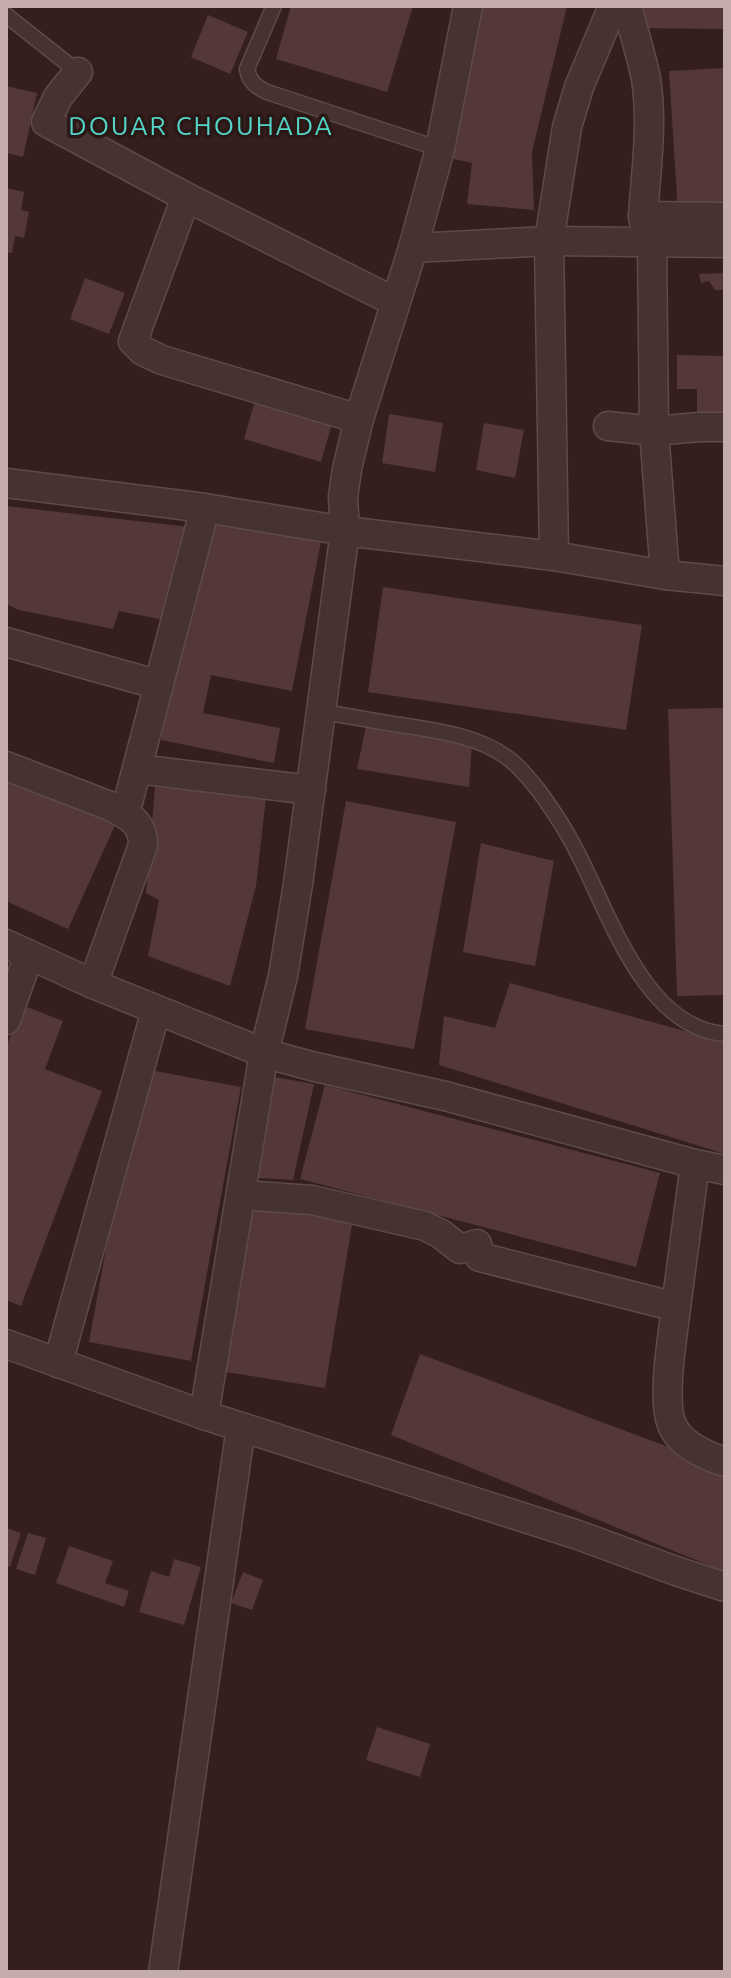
<svg xmlns="http://www.w3.org/2000/svg" width="731" height="1978" viewBox="0 0 731 1978" font-family="Ubuntu,sans-serif">
  <style>
    .building { fill: #533837 }
    .lines { fill: none; stroke-linecap: round; stroke-linejoin: round }
    .lane-casing { stroke: #5e4a49; stroke-width: 17 }
    .street-casing { stroke: #5e4a49; stroke-width: 31 }
    .lane { stroke: #463231; stroke-width: 14 }
    .street { stroke: #463231; stroke-width: 28 }
    .labels { text-anchor: middle; dominant-baseline: central; stroke-width: 7; stroke-linejoin: round; paint-order: stroke }
    .neighbourhood-label { font-size: 26px; letter-spacing: 2px; fill: #54d5c7; stroke: #2a1817 }
  </style>
  <rect width="100%" height="100%" fill="#351f1e"/>
  <g class="building">
    <path d="M 291,6 L 413,6 L 387,92 L 276,59 Z"/>
    <path d="M 474,6 L 567,6 L 532,152 L 534,210 L 467,204 L 472,163 L 426,153 Z"/>
    <path d="M 634,6 L 725,6 L 725,29 L 634,28 Z"/>
    <path d="M 208,15 L 248,32 L 230,74 L 191,57 Z"/>
    <path d="M 725,68 L 725,211 L 678,213 L 669,71 Z"/>
    <path d="M 6,86 L 37,93 L 23,157 L 6,153 Z"/>
    <path d="M 6,188 L 24,192 L 21,210 L 29,212 L 24,238 L 15,236 L 12,253 L 6,252 Z"/>
    <path d="M 725,273 L 725,290 L 715,290 L 709,281 L 701,283 L 699,274 Z"/>
    <path d="M 85,278 L 125,293 L 109,334 L 70,319 Z"/>
    <path d="M 677,355 L 725,356 L 725,421 L 697,421 L 697,389 L 677,389 Z"/>
    <path d="M 256,397 L 333,420 L 321,462 L 244,439 Z"/>
    <path d="M 389,414 L 443,423 L 435,472 L 382,463 Z"/>
    <path d="M 484,423 L 524,430 L 515,478 L 476,470 Z"/>
    <path d="M 6,506 L 189,527 L 169,621 L 119,611 L 113,629 L 19,610 L 6,604 Z"/>
    <path d="M 205,513 L 322,536 L 292,691 L 211,675 L 203,713 L 280,728 L 274,763 L 161,740 Z"/>
    <path d="M 383,587 L 642,625 L 626,730 L 368,692 Z"/>
    <path d="M 725,708 L 725,995 L 677,996 L 668,709 Z"/>
    <path d="M 367,722 L 472,743 L 469,787 L 357,769 Z"/>
    <path d="M 6,774 L 116,823 L 68,929 L 6,901 Z"/>
    <path d="M 155,787 L 266,797 L 256,886 L 230,986 L 148,956 L 159,900 L 146,893 Z"/>
    <path d="M 346,801 L 456,822 L 414,1049 L 305,1029 Z"/>
    <path d="M 481,843 L 554,861 L 535,966 L 463,952 Z"/>
    <path d="M 510,983 L 725,1042 L 725,1154 L 439,1065 L 444,1016 L 495,1028 Z"/>
    <path d="M 22,1005 L 63,1021 L 45,1069 L 102,1091 L 21,1306 L 6,1300 L 6,1048 Z"/>
    <path d="M 139,1068 L 241,1087 L 191,1361 L 89,1342 Z"/>
    <path d="M 263,1075 L 314,1084 L 293,1180 L 259,1178 Z"/>
    <path d="M 325,1085 L 660,1173 L 636,1267 L 300,1179 Z"/>
    <path d="M 253,1203 L 353,1219 L 325,1388 L 226,1372 Z"/>
    <path d="M 420,1354 L 725,1468 L 725,1572 L 391,1435 Z"/>
    <path d="M 6,1528 L 21,1533 L 10,1567 L 6,1566 Z"/>
    <path d="M 28,1533 L 46,1538 L 35,1575 L 16,1569 Z"/>
    <path d="M 69,1546 L 113,1561 L 105,1583 L 129,1591 L 124,1607 L 56,1583 Z"/>
    <path d="M 174,1559 L 201,1567 L 184,1625 L 139,1612 L 151,1571 L 169,1577 Z"/>
    <path d="M 243,1572 L 263,1580 L 252,1610 L 231,1603 Z"/>
    <path d="M 377,1727 L 430,1744 L 420,1777 L 366,1760 Z"/>
  </g>
  <g class="lines">
    <g class="lane-casing">
      <g id="lane">
        <path d="M 274,6 L 247,69 C 249,81 256,87 267,92 L 440,149"/>
        <path d="M 6,15 L 78,72"/>
        <path d="M 322,712 C 349,716 375,721 401,725 C 436,731 475,735 505,756 C 519,765 529,779 539,791 C 552,809 565,828 575,848 C 608,909 643,1028 725,1034"/>
      </g>
    </g>
    <g class="street-casing">
      <g id="street">
        <path d="M 627,6 C 633,30 641,54 646,79 C 653,123 646,171 643,216 L 645,227 L 652,242 L 654,431 L 665,575"/>
        <path d="M 78,72 L 58,97 L 46,122 L 186,197 L 395,302"/>
        <path d="M 186,197 L 133,341 L 143,351 L 162,360 L 359,419"/>
        <path d="M 643,216 L 725,217"/>
        <path d="M 413,248 L 549,241 L 725,243"/>
        <path d="M 608,426 L 654,431 L 699,427 L 725,427"/>
        <path d="M 6,483 L 205,508 L 345,531 L 554,556 L 665,575 L 725,581"/>
        <path d="M 554,556 L 549,241 L 567,127 L 579,87 L 613,6"/>
        <path d="M 6,642 L 159,685"/>
        <path d="M 6,766 L 110,806 C 129,816 143,822 143,845 L 93,984"/>
        <path d="M 137,769 L 311,790"/>
        <path d="M 125,814 L 205,508"/>
        <path d="M 6,944 L 93,984 L 264,1053 L 311,1066 L 445,1096 L 695,1164 L 725,1170"/>
        <path d="M 6,1020 L 29,955"/>
        <path d="M 242,1195 L 312,1200 L 425,1226 L 441,1234 L 460,1249 L 477,1244 L 480,1257 L 676,1307 L 695,1164"/>
        <path d="M 676,1307 C 673,1335 662,1396 671,1422 C 678,1444 704,1455 725,1462"/>
        <path d="M 6,1344 L 204,1415 L 578,1535 L 676,1571 L 725,1587"/>
        <path d="M 58,1363 L 156,1010"/>
        <path d="M 204,1415 L 264,1053 L 283,976 L 298,884 L 345,531 L 343,497 L 347,469 L 359,419 L 413,248 L 440,149 L 468,6"/>
        <path d="M 163,1972 L 241,1427"/>
      </g>
    </g>
    <use href="#lane" class="lane"/>
    <use href="#street" class="street"/>
  </g>
  <g class="labels">
    <g class="neighbourhood-label">
      <text x="201" y="125">DOUAR CHOUHADA</text>
    </g>
  </g>
  <rect width="731" height="1978" fill="none" stroke="#c3acab" stroke-width="16"/>
</svg>
